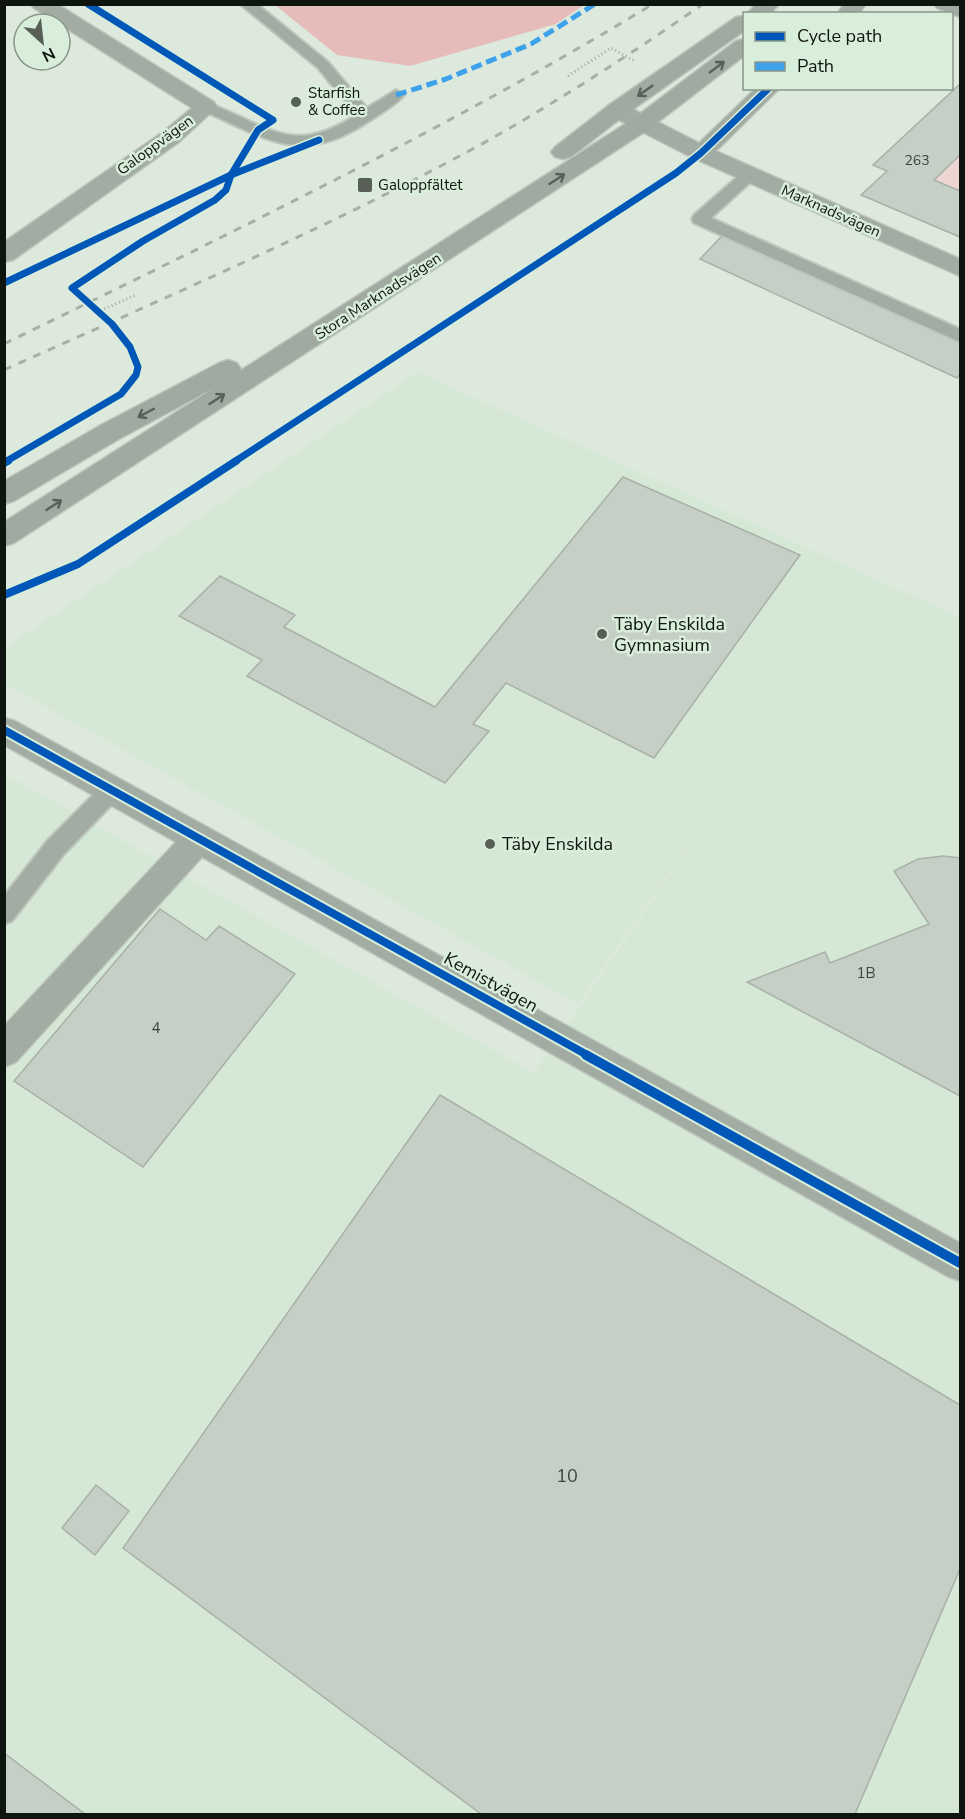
<svg xmlns="http://www.w3.org/2000/svg" width="965" height="1819" viewBox="0 0 965 1819" font-family="'Nunito Sans',sans-serif">
  <style>
    .built { fill: #d5e8d5 }
    .green { fill: #edd6d2 }
    .forest { fill: #e5bcba }
    .building { fill: #c6cfc6; stroke: #a8b0a8; stroke-width: 1.5 }
    .lines { fill: none; stroke-linecap: round; stroke-linejoin: round }
    .lane-casing { stroke: #bec6be; stroke-width: 4 }
    .street-casing { stroke: #bec6be; stroke-width: 3 }
    .secondary-casing { stroke: #bec6be; stroke-width: 3 }
    .path { stroke: #a3aca3; stroke-width: 3; stroke-dasharray: 1 3; stroke-linecap: butt }
    .lane { fill: #a2aca2; fill-rule: evenodd }
    .street { fill: #a2aca2; fill-rule: evenodd }
    .secondary { fill: #a0aaa0; fill-rule: evenodd }
    .rail { stroke: #a7b0a7; stroke-width: 3; stroke-dasharray: 8 8; stroke-linecap: butt }
    .quiet { stroke: #3da2e9; stroke-width: 5; stroke-dasharray: 11 5; stroke-linecap: butt }
    .cycleway-far2-casing { stroke: #d9eeda; stroke-width: 10 }
    .cycleway-far1-casing { stroke: #d9eeda; stroke-width: 12 }
    .cycleway-casing { stroke: #d9eeda; stroke-width: 14 }
    .cycleway-far2 { stroke: #0057b8; stroke-width: 7 }
    .cycleway-far1 { stroke: #0057b8; stroke-width: 8 }
    .cycleway { stroke: #0057b8; stroke-width: 10 }
    .oneway { stroke: #576057 }
    .poi-dot { fill: #575f57; stroke: #d9eeda; stroke-width: 2 }
    .labels { text-anchor: middle; dominant-baseline: central; stroke-width: 5; stroke-linejoin: round; paint-order: stroke }
    .far-number-label { font-size: 14px; fill: #3c443c }
    .far-poi-label { font-size: 15px; fill: #0e150e; stroke: #d9eeda; text-anchor: start }
    .far-street-label { font-size: 15px; fill: #0e150e; stroke: #d9eeda }
    .number-label { font-size: 15px; fill: #3c443c }
    .poi-label { font-size: 18px; fill: #0e150e; stroke: #d9eeda; text-anchor: start }
    .street-label { font-size: 18px; fill: #0e150e; stroke: #d9eeda }
    .near-number-label { font-size: 18px; fill: #3c443c }
  </style>
  <rect width="100%" height="100%" fill="#dee9de"/>
  <path class="built" d="M 417,372 L 960,617 L 960,1814 L 5,1814 L 5,774 L 534,1073 L 778,716 L 578,1004 L 5,684 L 5,648 Z"/>
  <path class="green" d="M 960,155 L 960,191 L 934,180 Z"/>
  <path class="forest" d="M 275,5 L 584,5 L 556,24 L 410,66 L 337,55 Z"/>
  <g class="building">
    <path d="M 960,84 L 960,155 L 934,180 L 960,191 L 960,237 L 861,195 L 887,171 L 873,165 Z"/>
    <path d="M 722,236 L 960,341 L 960,374 L 957,378 L 700,259 Z"/>
    <path d="M 623,477 L 800,555 L 654,758 L 506,683 L 473,724 L 489,731 L 445,783 L 247,676 L 262,660 L 179,616 L 220,576 L 295,615 L 284,627 L 435,707 Z"/>
    <path d="M 943,856 L 960,858 L 960,1096 L 747,982 L 825,952 L 830,963 L 929,924 L 894,871 L 918,859 Z"/>
    <path d="M 160,909 L 206,940 L 219,926 L 295,974 L 143,1167 L 14,1081 Z"/>
    <path d="M 440,1095 L 960,1405 L 960,1569 L 855,1814 L 481,1814 L 123,1548 Z"/>
    <path d="M 96,1485 L 129,1511 L 95,1555 L 62,1528 Z"/>
    <path d="M 4,1753 L 85,1814 L 4,1814 Z"/>
  </g>
  <g class="lines">
    <g class="lane-casing">
      <g id="lane">
        <path d="M 240,4 L 257,4 L 328,62 L 367,108 L 396,90 L 404,95 C 395,106 378,115 366,123 C 299,167 265,137 201,110 L 198,107 L 201,104 L 211,104 C 271,128 294,156 356,115 L 318,68 Z"/>
        <path d="M 749,170 L 755,172 L 757,175 L 755,178 L 711,218 L 960,329 L 960,342 L 694,223 L 692,219 L 694,215 L 743,172 Z"/>
        <path d="M 112,781 L 120,784 L 123,790 L 120,796 L 64,854 L 12,921 L 4,924 L 4,896 L 48,840 L 104,784 Z"/>
      </g>
    </g>
    <g class="street-casing">
      <g id="street">
        <path d="M 31,4 L 57,4 L 214,102 L 217,107 L 179,142 L 13,260 L 4,262 L 4,242 L 163,132 L 192,108 L 34,8 Z"/>
        <path d="M 844,4 L 866,4 L 859,14 L 837,14 Z"/>
        <path d="M 934,4 L 960,4 L 960,17 L 937,8 Z"/>
        <path d="M 756,88 L 780,88 L 716,151 L 960,259 L 960,276 L 693,158 L 609,115 L 606,110 L 609,105 L 617,103 L 625,105 L 699,143 Z"/>
        <path d="M 4,718 L 15,721 L 960,1243 L 960,1281 L 947,1276 L 202,857 L 16,1062 L 4,1067 L 4,1026 L 176,842 L 4,745 Z"/>
      </g>
    </g>
    <g class="secondary-casing">
      <g id="secondary">
        <path d="M 756,4 L 779,4 L 770,14 L 747,14 Z"/>
        <path d="M 744,16 L 744,31 L 625,115 L 571,157 L 563,159 L 555,157 L 551,152 L 555,147 L 609,105 L 736,17 Z"/>
        <path d="M 744,39 L 744,56 L 649,129 L 14,543 L 4,546 L 4,522 L 214,388 L 119,439 L 14,501 L 4,504 L 4,481 L 101,425 L 219,363 L 228,360 L 237,363 L 241,369 L 240,371 L 633,119 L 736,41 Z"/>
      </g>
    </g>
    <g class="path">
      <path d="M 568,76 L 611,48 L 636,62"/>
      <path d="M 97,312 L 136,295"/>
    </g>
    <use href="#lane" class="lane"/>
    <use href="#street" class="street"/>
    <use href="#secondary" class="secondary"/>
    <g class="rail">
      <path d="M 4,344 C 224,236 444,131 653,4"/>
      <path d="M 4,370 C 164,298 326,229 480,145 C 557,102 631,54 703,4"/>
    </g>
    <path class="quiet" d="M 396,95 L 446,79 L 531,44 L 595,4"/>
    <g class="cycleway-far2-casing">
      <g id="cycleway-far2">
        <path d="M 4,283 L 231,175 L 319,140"/>
        <path d="M 5,462 L 121,394 L 136,375 L 138,367 L 130,347 L 112,324 L 72,288 L 143,241 L 215,200 L 226,190 L 231,175 L 258,130 L 273,120 L 88,4"/>
        <path d="M 234,462 L 676,173 L 701,153 L 769,88"/>
      </g>
    </g>
    <g class="cycleway-far1-casing">
      <g id="cycleway-far1">
        <path d="M 4,463 L 8,461"/>
        <path d="M 4,595 L 78,564 L 236,461"/>
        <path d="M 4,730 L 589,1056"/>
      </g>
    </g>
    <g class="cycleway-casing">
      <path id="cycleway" d="M 586,1055 L 960,1263"/>
    </g>
    <use href="#cycleway-far2" class="cycleway-far2"/>
    <use href="#cycleway-far1" class="cycleway-far1"/>
    <use href="#cycleway" class="cycleway"/>
  </g>
  <defs><path id="oneway-shaft" d="M-6 0H5M1.5-3L5.5 0L1.5 3" fill="none" stroke-width="1.6" stroke-linecap="round" stroke-linejoin="round" transform="scale(1.5)"/></defs>
  <g class="oneway">
    <use href="#oneway-shaft" transform="translate(717 67) rotate(-37)"/>
    <use href="#oneway-shaft" transform="translate(645 91) rotate(145)"/>
    <use href="#oneway-shaft" transform="translate(557 179) rotate(-33)"/>
    <use href="#oneway-shaft" transform="translate(217 399) rotate(-33)"/>
    <use href="#oneway-shaft" transform="translate(146 413) rotate(152)"/>
    <use href="#oneway-shaft" transform="translate(54 505) rotate(-33)"/>
  </g>
  <g class="poi-dot">
    <circle cx="296" cy="102" r="6"/>
    <rect x="357" y="177" width="16" height="16" rx="3"/>
    <circle cx="602" cy="634" r="6"/>
    <circle cx="490" cy="844" r="6"/>
  </g>
  <g class="labels">
    <g class="far-number-label">
      <text x="917" y="160">263</text>
    </g>
    <g class="far-poi-label">
      <text x="308" y="93">Starfish<tspan x="308" dy="17">&amp; Coffee</tspan></text>
      <text x="378" y="185">Galoppfältet</text>
    </g>
    <g class="far-street-label">
      <text transform="translate(155 145) rotate(-36)">Galoppvägen</text>
      <text transform="translate(831 211) rotate(24)">Marknadsvägen</text>
      <text transform="translate(378 296) rotate(-33)">Stora Marknadsvägen</text>
    </g>
    <g class="number-label">
      <text x="866" y="973">1B</text>
      <text x="156" y="1028">4</text>
    </g>
    <g class="poi-label">
      <text x="614" y="624">Täby Enskilda<tspan x="614" dy="21">Gymnasium</tspan></text>
      <text x="502" y="844">Täby Enskilda</text>
    </g>
    <g class="street-label">
      <text transform="translate(491 982) rotate(29)">Kemistvägen</text>
    </g>
    <g class="near-number-label">
      <text x="567" y="1476">10</text>
    </g>
  </g>
  <rect width="965" height="1819" fill="none" stroke="#0e150e" stroke-width="12"/>
  <rect x="743" y="12" width="210" height="78" fill="#d9eeda" stroke="#889788" stroke-width="1.5"/>
  <rect x="755" y="32" width="30" height="9" fill="#0057b8" stroke="#889788" stroke-width="1.5"/>
  <text x="797" y="42" font-size="18" fill="#0e150e">Cycle path</text>
  <rect x="755" y="62" width="30" height="9" fill="#3da2e9" stroke="#889788" stroke-width="1.5"/>
  <text x="797" y="72" font-size="18" fill="#0e150e">Path</text>
  <g transform="translate(42 42) rotate(153)"><circle r="28" fill="#d9eeda" stroke="#889788" stroke-width="1.5"/>
  <path d="M0-4.5L10 22L0 15L-10 22Z" fill="#575f57"/>
  <text y="-9" font-size="16" font-weight="bold" text-anchor="middle" fill="#0e150e">N</text>
  </g>
</svg>
